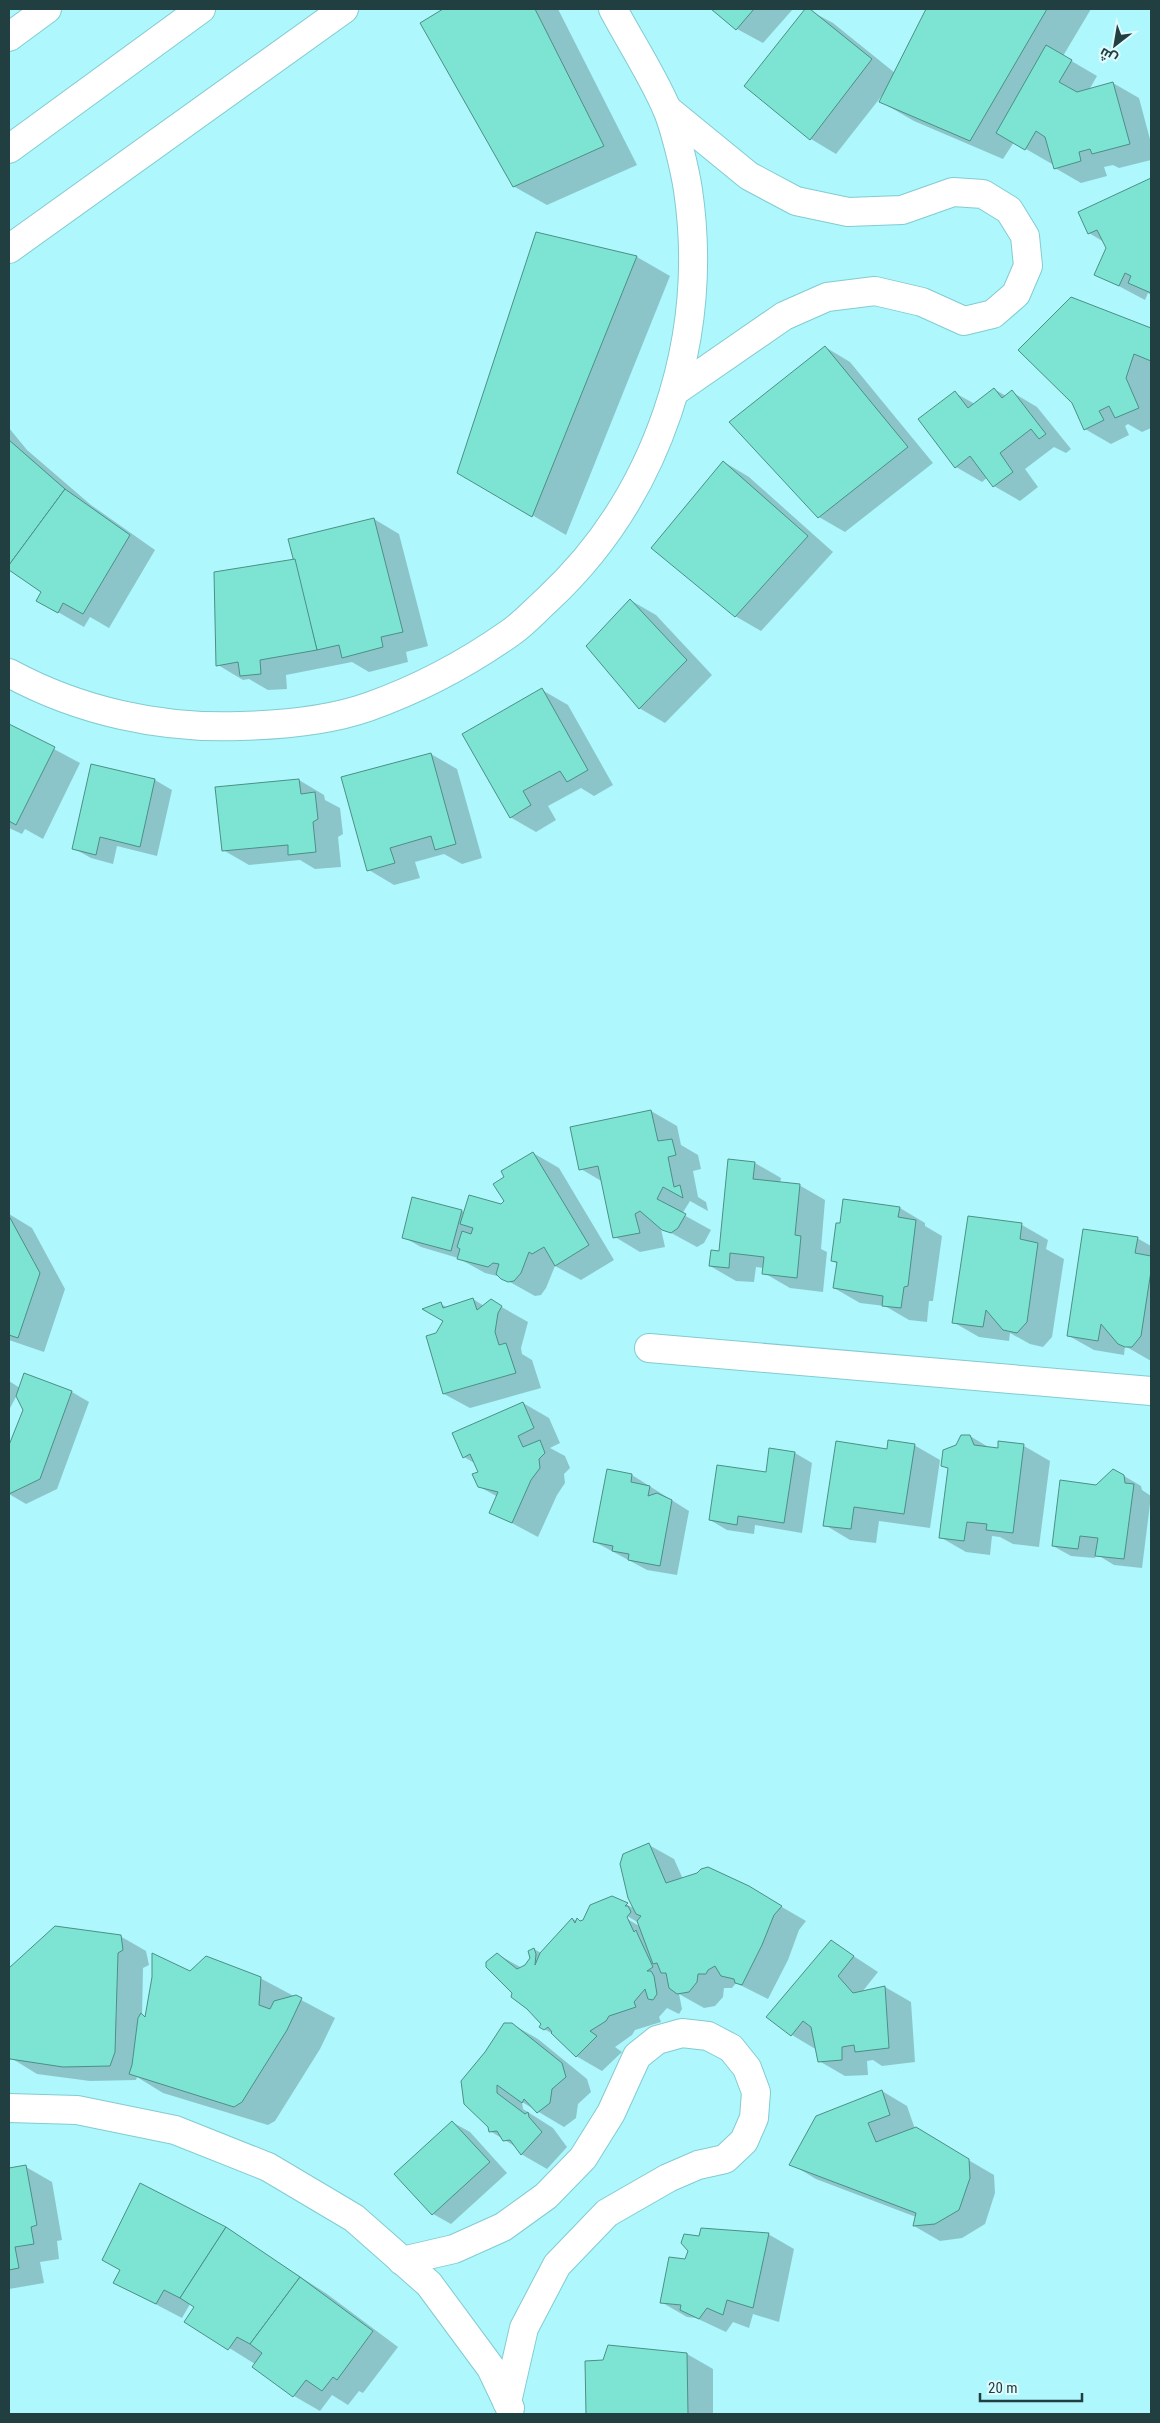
<svg xmlns="http://www.w3.org/2000/svg" width="1160" height="2423" viewBox="0 0 1160 2423" font-family="'Roboto Condensed',Cairo,sans-serif">
  <style>
    .shadow { fill: #0003; fill-rule: evenodd }
    .building { fill: #7de4d4; stroke: #4b9085 }
    .lines { fill: none; stroke-linecap: round; stroke-linejoin: round }
    .street-casing { stroke: #83cbd1; stroke-width: 30 }
    .secondary-casing { stroke: #83cbd1; stroke-width: 30 }
    .street { stroke: #fff; stroke-width: 28 }
    .secondary { stroke: #fff; stroke-width: 28 }
  </style>
  <rect width="100%" height="100%" fill="#aef7fd"/>
  <g class="shadow">
    <path d="M 445,9 L 558,9 L 637,165 L 547,205 L 513,186 L 421,24 Z"/>
    <path d="M 713,9 L 793,9 L 763,43 L 737,29 Z"/>
    <path d="M 807,9 L 833,23 L 895,73 L 927,9 L 1091,9 L 1063,56 L 1097,76 L 1089,90 L 1113,83 L 1139,98 L 1151,143 L 1151,160 L 1119,168 L 1113,165 L 1104,167 L 1107,176 L 1081,183 L 1055,168 L 1053,161 L 1052,164 L 1014,142 L 1003,159 L 914,121 L 881,102 L 884,93 L 836,154 L 811,139 L 746,85 Z"/>
    <path d="M 1151,180 L 1151,295 L 1148,293 L 1145,300 L 1096,274 L 1107,248 L 1104,242 L 1089,233 L 1079,213 Z"/>
    <path d="M 637,257 L 670,276 L 566,535 L 459,472 Z"/>
    <path d="M 1071,299 L 1151,329 L 1151,428 L 1142,432 L 1128,424 L 1125,426 L 1129,435 L 1111,444 L 1085,429 Z"/>
    <path d="M 825,347 L 850,362 L 933,463 L 845,532 L 819,517 L 731,422 Z"/>
    <path d="M 994,389 L 1006,396 L 1012,392 L 1037,407 L 1071,449 L 1066,453 L 1054,447 L 1025,469 L 1038,487 L 1020,501 L 994,486 L 988,477 L 982,482 L 956,467 L 955,393 L 975,404 Z"/>
    <path d="M 9,428 L 27,450 L 91,505 L 155,550 L 109,628 L 90,617 L 84,627 L 37,600 L 42,592 L 9,567 Z"/>
    <path d="M 724,462 L 749,477 L 833,552 L 761,631 L 735,616 Z"/>
    <path d="M 374,519 L 399,534 L 428,646 L 406,652 L 408,662 L 369,672 L 352,662 L 286,675 L 287,689 L 268,690 L 249,679 L 243,680 L 218,665 L 296,560 Z"/>
    <path d="M 630,600 L 656,615 L 712,675 L 665,723 L 639,708 Z"/>
    <path d="M 542,690 L 568,705 L 613,785 L 594,796 L 581,788 L 548,806 L 556,820 L 536,832 L 510,817 Z"/>
    <path d="M 9,725 L 80,763 L 43,839 L 25,829 L 22,834 L 9,828 Z"/>
    <path d="M 431,754 L 457,769 L 482,858 L 462,864 L 444,854 L 415,862 L 420,878 L 394,885 L 369,870 Z"/>
    <path d="M 155,780 L 172,790 L 157,856 L 117,846 L 113,864 L 91,858 L 73,848 Z"/>
    <path d="M 299,780 L 324,795 L 325,800 L 340,808 L 343,834 L 338,837 L 341,867 L 315,869 L 300,860 L 249,865 L 223,850 Z"/>
    <path d="M 651,1111 L 677,1126 L 681,1145 L 698,1155 L 701,1169 L 693,1171 L 698,1197 L 706,1202 L 708,1211 L 690,1201 L 682,1214 L 711,1230 L 704,1243 L 697,1247 L 662,1228 L 661,1229 L 665,1247 L 640,1252 L 615,1237 L 603,1182 L 581,1169 Z"/>
    <path d="M 533,1153 L 559,1168 L 614,1260 L 581,1280 L 555,1266 L 546,1288 L 541,1295 L 535,1296 L 501,1277 L 485,1273 L 458,1258 L 421,1247 L 403,1237 L 462,1211 L 465,1213 L 501,1206 Z"/>
    <path d="M 755,1163 L 781,1178 L 780,1183 L 799,1185 L 825,1200 L 821,1249 L 827,1252 L 823,1292 L 790,1288 L 764,1273 L 764,1268 L 756,1267 L 754,1282 L 736,1281 L 710,1266 L 720,1253 Z"/>
    <path d="M 900,1208 L 925,1223 L 925,1226 L 942,1236 L 933,1301 L 929,1301 L 927,1322 L 909,1320 L 885,1306 L 860,1303 L 834,1288 L 838,1264 L 832,1261 Z"/>
    <path d="M 9,1214 L 32,1228 L 65,1289 L 44,1352 L 9,1340 Z"/>
    <path d="M 969,1217 L 1022,1225 L 1048,1240 L 1046,1249 L 1064,1259 L 1052,1337 L 1043,1347 L 1030,1344 L 1010,1333 L 1009,1341 L 979,1337 L 953,1322 Z"/>
    <path d="M 1137,1238 L 1151,1246 L 1151,1361 L 1125,1346 L 1124,1355 L 1094,1350 L 1069,1336 Z"/>
    <path d="M 473,1299 L 484,1306 L 491,1301 L 528,1322 L 521,1348 L 522,1354 L 532,1360 L 541,1388 L 470,1408 L 444,1394 L 437,1335 L 445,1320 L 441,1304 L 448,1308 Z"/>
    <path d="M 25,1375 L 72,1392 L 89,1402 L 57,1489 L 26,1504 L 9,1494 L 9,1448 L 25,1410 L 17,1395 L 9,1410 L 9,1381 L 20,1388 Z"/>
    <path d="M 523,1403 L 549,1418 L 560,1443 L 550,1448 L 565,1456 L 570,1468 L 564,1474 L 565,1483 L 557,1495 L 538,1537 L 491,1512 L 498,1497 L 478,1486 L 480,1472 L 476,1464 L 464,1457 Z"/>
    <path d="M 970,1436 L 990,1448 L 999,1449 L 1024,1446 L 1050,1461 L 1039,1547 L 1013,1544 L 1000,1537 L 992,1536 L 990,1555 L 966,1552 L 940,1537 L 949,1469 L 942,1465 L 957,1446 Z"/>
    <path d="M 914,1445 L 940,1460 L 930,1528 L 879,1521 L 876,1543 L 850,1540 L 825,1525 L 888,1450 Z"/>
    <path d="M 770,1450 L 795,1453 L 812,1463 L 802,1533 L 755,1525 L 754,1534 L 727,1530 L 710,1520 L 767,1474 Z"/>
    <path d="M 1114,1470 L 1141,1486 L 1142,1490 L 1151,1496 L 1142,1568 L 1114,1565 L 1096,1554 L 1095,1558 L 1071,1556 L 1053,1546 L 1096,1486 Z"/>
    <path d="M 608,1471 L 632,1475 L 689,1511 L 677,1575 L 647,1570 L 595,1542 Z"/>
    <path d="M 649,1845 L 674,1859 L 683,1879 L 775,1903 L 806,1921 L 799,1930 L 788,1960 L 768,1999 L 736,1983 L 732,1988 L 724,1988 L 723,1997 L 715,2006 L 704,2008 L 679,1994 L 682,2009 L 679,2014 L 667,2008 L 659,2017 L 661,2022 L 635,2030 L 632,2035 L 615,2047 L 622,2052 L 602,2071 L 576,2056 L 555,2035 L 540,2027 L 542,2024 L 514,1993 L 497,1954 L 522,1968 L 531,1958 L 534,1949 L 541,1953 L 572,1919 L 581,1922 L 612,1897 L 635,1909 ZM 622,1913 L 639,1923 L 639,1926 L 621,1915 Z"/>
    <path d="M 56,1927 L 120,1936 L 146,1951 L 149,1965 L 143,1968 L 142,2016 L 146,2018 L 190,1973 L 260,1978 L 335,2018 L 320,2049 L 275,2121 L 268,2125 L 163,2093 L 137,2077 L 136,2080 L 90,2081 L 37,2074 L 11,2058 L 9,2053 L 9,1970 Z"/>
    <path d="M 832,1942 L 878,1972 L 862,1992 L 885,1987 L 911,2002 L 915,2062 L 882,2066 L 873,2060 L 867,2061 L 868,2075 L 845,2076 L 819,2061 L 817,2050 L 792,2035 L 768,2017 Z"/>
    <path d="M 512,2024 L 538,2039 L 587,2079 L 591,2092 L 578,2104 L 576,2118 L 564,2127 L 522,2102 L 523,2109 L 553,2128 L 567,2147 L 547,2169 L 521,2154 L 516,2147 L 490,2131 L 490,2127 L 465,2104 Z"/>
    <path d="M 882,2091 L 907,2106 L 915,2129 L 994,2175 L 995,2193 L 985,2224 L 962,2238 L 940,2241 L 914,2226 L 916,2217 L 816,2179 L 791,2164 Z"/>
    <path d="M 452,2122 L 470,2132 L 507,2173 L 451,2224 L 433,2214 Z"/>
    <path d="M 26,2167 L 52,2182 L 62,2240 L 57,2241 L 59,2259 L 40,2262 L 44,2283 L 9,2289 L 9,2169 Z"/>
    <path d="M 225,2228 L 327,2294 L 398,2347 L 363,2393 L 359,2391 L 348,2405 L 332,2395 L 320,2411 L 294,2396 L 254,2366 L 255,2364 L 186,2321 L 196,2306 L 190,2304 L 182,2318 L 115,2283 Z"/>
    <path d="M 768,2234 L 794,2249 L 779,2322 L 753,2314 L 749,2328 L 733,2322 L 726,2332 L 696,2318 L 687,2317 L 661,2302 L 686,2260 L 690,2250 L 700,2237 Z"/>
    <path d="M 687,2354 L 713,2369 L 713,2414 L 587,2414 L 586,2362 Z"/>
  </g>
  <g class="building">
    <path d="M 443,9 L 535,9 L 604,146 L 513,187 L 420,23 Z"/>
    <path d="M 711,9 L 754,9 L 736,30 Z"/>
    <path d="M 805,9 L 810,9 L 872,59 L 810,140 L 744,86 Z"/>
    <path d="M 926,9 L 1047,9 L 970,141 L 879,102 Z"/>
    <path d="M 1046,45 L 1072,60 L 1059,82 L 1077,92 L 1113,82 L 1130,144 L 1092,154 L 1090,149 L 1079,152 L 1081,161 L 1054,169 L 1045,137 L 1036,131 L 1025,150 L 996,133 Z"/>
    <path d="M 1151,178 L 1151,293 L 1128,283 L 1131,276 L 1125,273 L 1119,286 L 1094,275 L 1106,248 L 1097,230 L 1088,234 L 1078,212 Z"/>
    <path d="M 536,232 L 637,256 L 532,517 L 457,473 Z"/>
    <path d="M 1071,297 L 1151,328 L 1151,361 L 1134,354 L 1126,378 L 1139,408 L 1115,418 L 1109,406 L 1099,411 L 1104,420 L 1084,430 L 1072,403 L 1018,350 Z"/>
    <path d="M 825,346 L 908,447 L 818,518 L 729,422 Z"/>
    <path d="M 994,388 L 1002,398 L 1012,390 L 1046,434 L 1039,439 L 1031,429 L 1000,453 L 1013,472 L 993,487 L 970,456 L 955,468 L 918,419 L 955,391 L 968,408 Z"/>
    <path d="M 9,440 L 65,489 L 9,565 Z"/>
    <path d="M 723,461 L 808,536 L 735,617 L 651,548 Z"/>
    <path d="M 65,489 L 130,535 L 83,614 L 63,603 L 58,613 L 36,601 L 41,592 L 9,570 L 9,565 Z"/>
    <path d="M 374,518 L 403,632 L 381,637 L 383,647 L 342,658 L 339,645 L 317,650 L 288,539 Z"/>
    <path d="M 295,559 L 317,650 L 260,660 L 261,674 L 240,676 L 238,662 L 216,666 L 214,572 Z"/>
    <path d="M 630,599 L 687,660 L 639,709 L 586,646 Z"/>
    <path d="M 542,688 L 588,770 L 567,782 L 560,771 L 523,791 L 531,805 L 510,818 L 462,734 Z"/>
    <path d="M 9,724 L 55,747 L 16,825 L 9,821 Z"/>
    <path d="M 431,753 L 456,844 L 435,850 L 431,836 L 390,848 L 395,863 L 367,871 L 341,777 Z"/>
    <path d="M 91,764 L 155,779 L 140,847 L 100,837 L 96,855 L 72,849 Z"/>
    <path d="M 299,779 L 301,794 L 315,792 L 318,819 L 313,822 L 316,852 L 288,855 L 288,845 L 222,851 L 215,787 Z"/>
    <path d="M 651,1110 L 658,1141 L 672,1139 L 676,1155 L 668,1157 L 674,1187 L 680,1185 L 683,1198 L 663,1187 L 657,1199 L 686,1214 L 678,1228 L 671,1233 L 662,1230 L 640,1211 L 635,1214 L 640,1233 L 613,1238 L 598,1166 L 579,1170 L 570,1127 Z"/>
    <path d="M 533,1152 L 589,1245 L 555,1266 L 544,1247 L 532,1254 L 529,1252 L 521,1273 L 514,1281 L 508,1282 L 501,1279 L 496,1274 L 499,1264 L 493,1263 L 488,1267 L 457,1259 L 460,1249 L 457,1247 L 462,1231 L 471,1234 L 473,1228 L 460,1224 L 469,1195 L 501,1204 L 504,1201 L 493,1184 L 504,1177 L 501,1171 Z"/>
    <path d="M 728,1159 L 755,1162 L 753,1179 L 800,1184 L 795,1235 L 801,1236 L 797,1278 L 762,1274 L 764,1257 L 730,1253 L 729,1268 L 709,1266 L 711,1250 L 719,1251 Z"/>
    <path d="M 412,1197 L 462,1210 L 451,1251 L 402,1238 Z"/>
    <path d="M 843,1199 L 900,1207 L 898,1217 L 916,1220 L 908,1286 L 904,1287 L 901,1308 L 882,1306 L 883,1296 L 833,1288 L 837,1262 L 831,1261 L 836,1223 L 840,1223 Z"/>
    <path d="M 9,1216 L 40,1273 L 18,1338 L 9,1335 Z"/>
    <path d="M 968,1216 L 1022,1223 L 1020,1239 L 1038,1243 L 1027,1322 L 1017,1333 L 1003,1330 L 986,1310 L 983,1327 L 952,1323 Z"/>
    <path d="M 1083,1229 L 1138,1237 L 1135,1253 L 1151,1256 L 1151,1271 L 1141,1336 L 1132,1347 L 1125,1347 L 1118,1344 L 1101,1324 L 1098,1341 L 1067,1336 Z"/>
    <path d="M 473,1298 L 477,1310 L 491,1299 L 502,1306 L 498,1313 L 495,1332 L 499,1345 L 506,1343 L 516,1373 L 443,1394 L 426,1336 L 436,1333 L 443,1321 L 422,1309 L 441,1302 L 443,1308 Z"/>
    <path d="M 24,1373 L 72,1391 L 40,1479 L 9,1494 L 9,1445 L 23,1410 L 16,1396 Z"/>
    <path d="M 523,1402 L 534,1428 L 518,1436 L 523,1447 L 540,1440 L 545,1453 L 539,1459 L 540,1468 L 531,1480 L 512,1523 L 489,1513 L 498,1492 L 478,1487 L 472,1474 L 478,1472 L 470,1454 L 463,1458 L 452,1433 Z"/>
    <path d="M 961,1435 L 970,1435 L 974,1445 L 998,1448 L 998,1441 L 1024,1444 L 1013,1533 L 986,1530 L 987,1524 L 967,1522 L 964,1541 L 939,1538 L 948,1468 L 941,1466 L 943,1450 L 956,1445 Z"/>
    <path d="M 888,1440 L 915,1444 L 904,1514 L 854,1507 L 851,1529 L 823,1526 L 836,1441 L 887,1449 Z"/>
    <path d="M 769,1448 L 795,1452 L 784,1523 L 738,1516 L 737,1525 L 709,1520 L 717,1465 L 766,1472 Z"/>
    <path d="M 607,1469 L 632,1474 L 631,1482 L 650,1486 L 648,1496 L 657,1493 L 672,1500 L 660,1566 L 628,1560 L 629,1554 L 612,1551 L 613,1546 L 593,1542 Z"/>
    <path d="M 1113,1469 L 1124,1475 L 1125,1483 L 1134,1484 L 1124,1559 L 1095,1556 L 1098,1538 L 1080,1536 L 1078,1549 L 1052,1546 L 1060,1480 L 1096,1485 Z"/>
    <path d="M 649,1843 L 666,1883 L 697,1873 L 701,1869 L 708,1867 L 749,1886 L 782,1906 L 774,1915 L 762,1945 L 742,1985 L 735,1983 L 734,1979 L 721,1976 L 715,1966 L 708,1970 L 706,1974 L 698,1974 L 697,1982 L 689,1992 L 677,1994 L 669,1988 L 666,1973 L 661,1973 L 657,1963 L 653,1964 L 637,1921 L 641,1916 L 636,1914 L 628,1898 L 620,1864 L 623,1854 Z"/>
    <path d="M 612,1896 L 628,1903 L 625,1906 L 628,1906 L 631,1912 L 627,1917 L 634,1932 L 636,1930 L 638,1935 L 653,1967 L 647,1971 L 651,1971 L 654,1976 L 657,1994 L 653,2000 L 648,1999 L 645,1989 L 634,2002 L 636,2007 L 609,2016 L 606,2021 L 590,2031 L 597,2036 L 576,2057 L 551,2033 L 552,2032 L 548,2027 L 544,2030 L 539,2027 L 541,2024 L 527,2009 L 511,1997 L 512,1993 L 486,1967 L 486,1962 L 497,1953 L 517,1969 L 525,1965 L 530,1958 L 528,1951 L 534,1948 L 536,1954 L 535,1965 L 540,1953 L 572,1918 L 575,1923 L 577,1918 L 580,1921 L 583,1920 L 590,1905 Z"/>
    <path d="M 55,1926 L 121,1935 L 123,1950 L 118,1953 L 115,2052 L 110,2066 L 63,2067 L 10,2059 L 9,2056 L 9,1968 Z"/>
    <path d="M 831,1940 L 854,1956 L 838,1976 L 853,1993 L 885,1986 L 889,2048 L 855,2052 L 854,2045 L 842,2047 L 842,2060 L 818,2062 L 811,2027 L 803,2021 L 791,2036 L 766,2017 Z"/>
    <path d="M 152,1953 L 190,1971 L 206,1956 L 261,1977 L 259,2005 L 270,2009 L 274,2001 L 296,1995 L 302,1998 L 287,2030 L 242,2102 L 234,2107 L 129,2074 L 132,2065 L 138,2018 L 141,2013 L 145,2017 L 152,1977 Z"/>
    <path d="M 504,2023 L 512,2023 L 562,2063 L 566,2077 L 552,2089 L 550,2103 L 537,2113 L 524,2099 L 522,2103 L 497,2085 L 497,2093 L 525,2114 L 528,2112 L 529,2117 L 542,2132 L 521,2155 L 510,2140 L 503,2141 L 497,2131 L 489,2132 L 488,2127 L 464,2104 L 461,2081 L 485,2052 Z"/>
    <path d="M 882,2090 L 890,2115 L 868,2123 L 876,2142 L 916,2127 L 969,2159 L 970,2178 L 959,2210 L 935,2224 L 913,2226 L 916,2213 L 789,2165 L 816,2116 Z"/>
    <path d="M 452,2121 L 490,2162 L 432,2215 L 394,2174 Z"/>
    <path d="M 26,2165 L 37,2225 L 31,2227 L 34,2244 L 15,2247 L 19,2268 L 9,2270 L 9,2168 Z"/>
    <path d="M 140,2183 L 226,2227 L 180,2298 L 164,2290 L 156,2304 L 113,2283 L 120,2270 L 102,2260 Z"/>
    <path d="M 226,2227 L 300,2277 L 250,2344 L 237,2337 L 228,2350 L 184,2322 L 194,2307 L 180,2298 Z"/>
    <path d="M 701,2228 L 769,2233 L 753,2308 L 727,2300 L 723,2315 L 707,2308 L 699,2319 L 680,2310 L 681,2305 L 660,2303 L 669,2257 L 685,2259 L 688,2251 L 681,2243 L 684,2234 L 699,2236 Z"/>
    <path d="M 300,2277 L 373,2331 L 337,2380 L 333,2377 L 322,2391 L 306,2380 L 293,2397 L 252,2367 L 262,2353 L 250,2344 Z"/>
    <path d="M 608,2345 L 687,2353 L 688,2414 L 586,2414 L 585,2361 L 603,2360 Z"/>
  </g>
  <g class="lines">
    <g class="street-casing">
      <g id="street">
        <path d="M 667,109 L 749,176 L 796,201 L 848,212 L 902,210 L 953,192 L 983,194 L 1009,210 L 1025,236 L 1028,266 L 1016,294 L 993,314 L 964,321 L 922,302 L 875,291 L 827,297 L 784,316 L 674,392"/>
        <path d="M 9,149 L 201,9"/>
        <path d="M 9,249 L 344,9"/>
        <path d="M 9,673 C 79,711 160,729 240,726 C 280,725 331,720 368,707 C 419,689 466,664 510,633 C 523,624 535,611 547,600 C 658,497 710,340 688,190 C 685,170 674,124 666,107 C 651,73 630,41 613,9"/>
        <path d="M 649,1348 L 1151,1391"/>
        <path d="M 9,2108 L 77,2110 L 175,2130 L 268,2167 L 354,2218 L 429,2284 L 491,2368 L 510,2408"/>
        <path d="M 402,2261 L 454,2249 L 503,2227 L 546,2196 L 583,2158 L 611,2113 L 637,2056 L 657,2040 L 682,2033 L 708,2036 L 731,2048 L 747,2068 L 756,2092 L 754,2118 L 744,2141 L 725,2159 L 698,2165 L 668,2178 L 607,2213 L 557,2265 L 524,2328 L 507,2402"/>
      </g>
    </g>
    <g class="secondary-casing">
      <path id="secondary" d="M 9,37 L 47,9"/>
    </g>
    <use href="#street" class="street"/>
    <use href="#secondary" class="secondary"/>
  </g>
  <rect width="1160" height="2423" fill="none" stroke="#213f41" stroke-width="20"/>
  <g transform="translate(1115 45) rotate(211)" stroke="#e0fbfe" stroke-width="4" paint-order="stroke">
  <path d="M0-4L9 19L0 12L-9 19Z" fill="#213f41"/>
  <text y="-8" font-size="14" font-weight="bold" text-anchor="middle" fill="#213f41">ش</text>
  </g>
  <path d="M980 2393v8h102v-8" fill="none" stroke="#213f41" stroke-width="2.5"/>
  <text x="988" y="2393" font-size="15" fill="#213f41" stroke="#e0fbfe" stroke-width="4" paint-order="stroke">20 m</text>
</svg>
